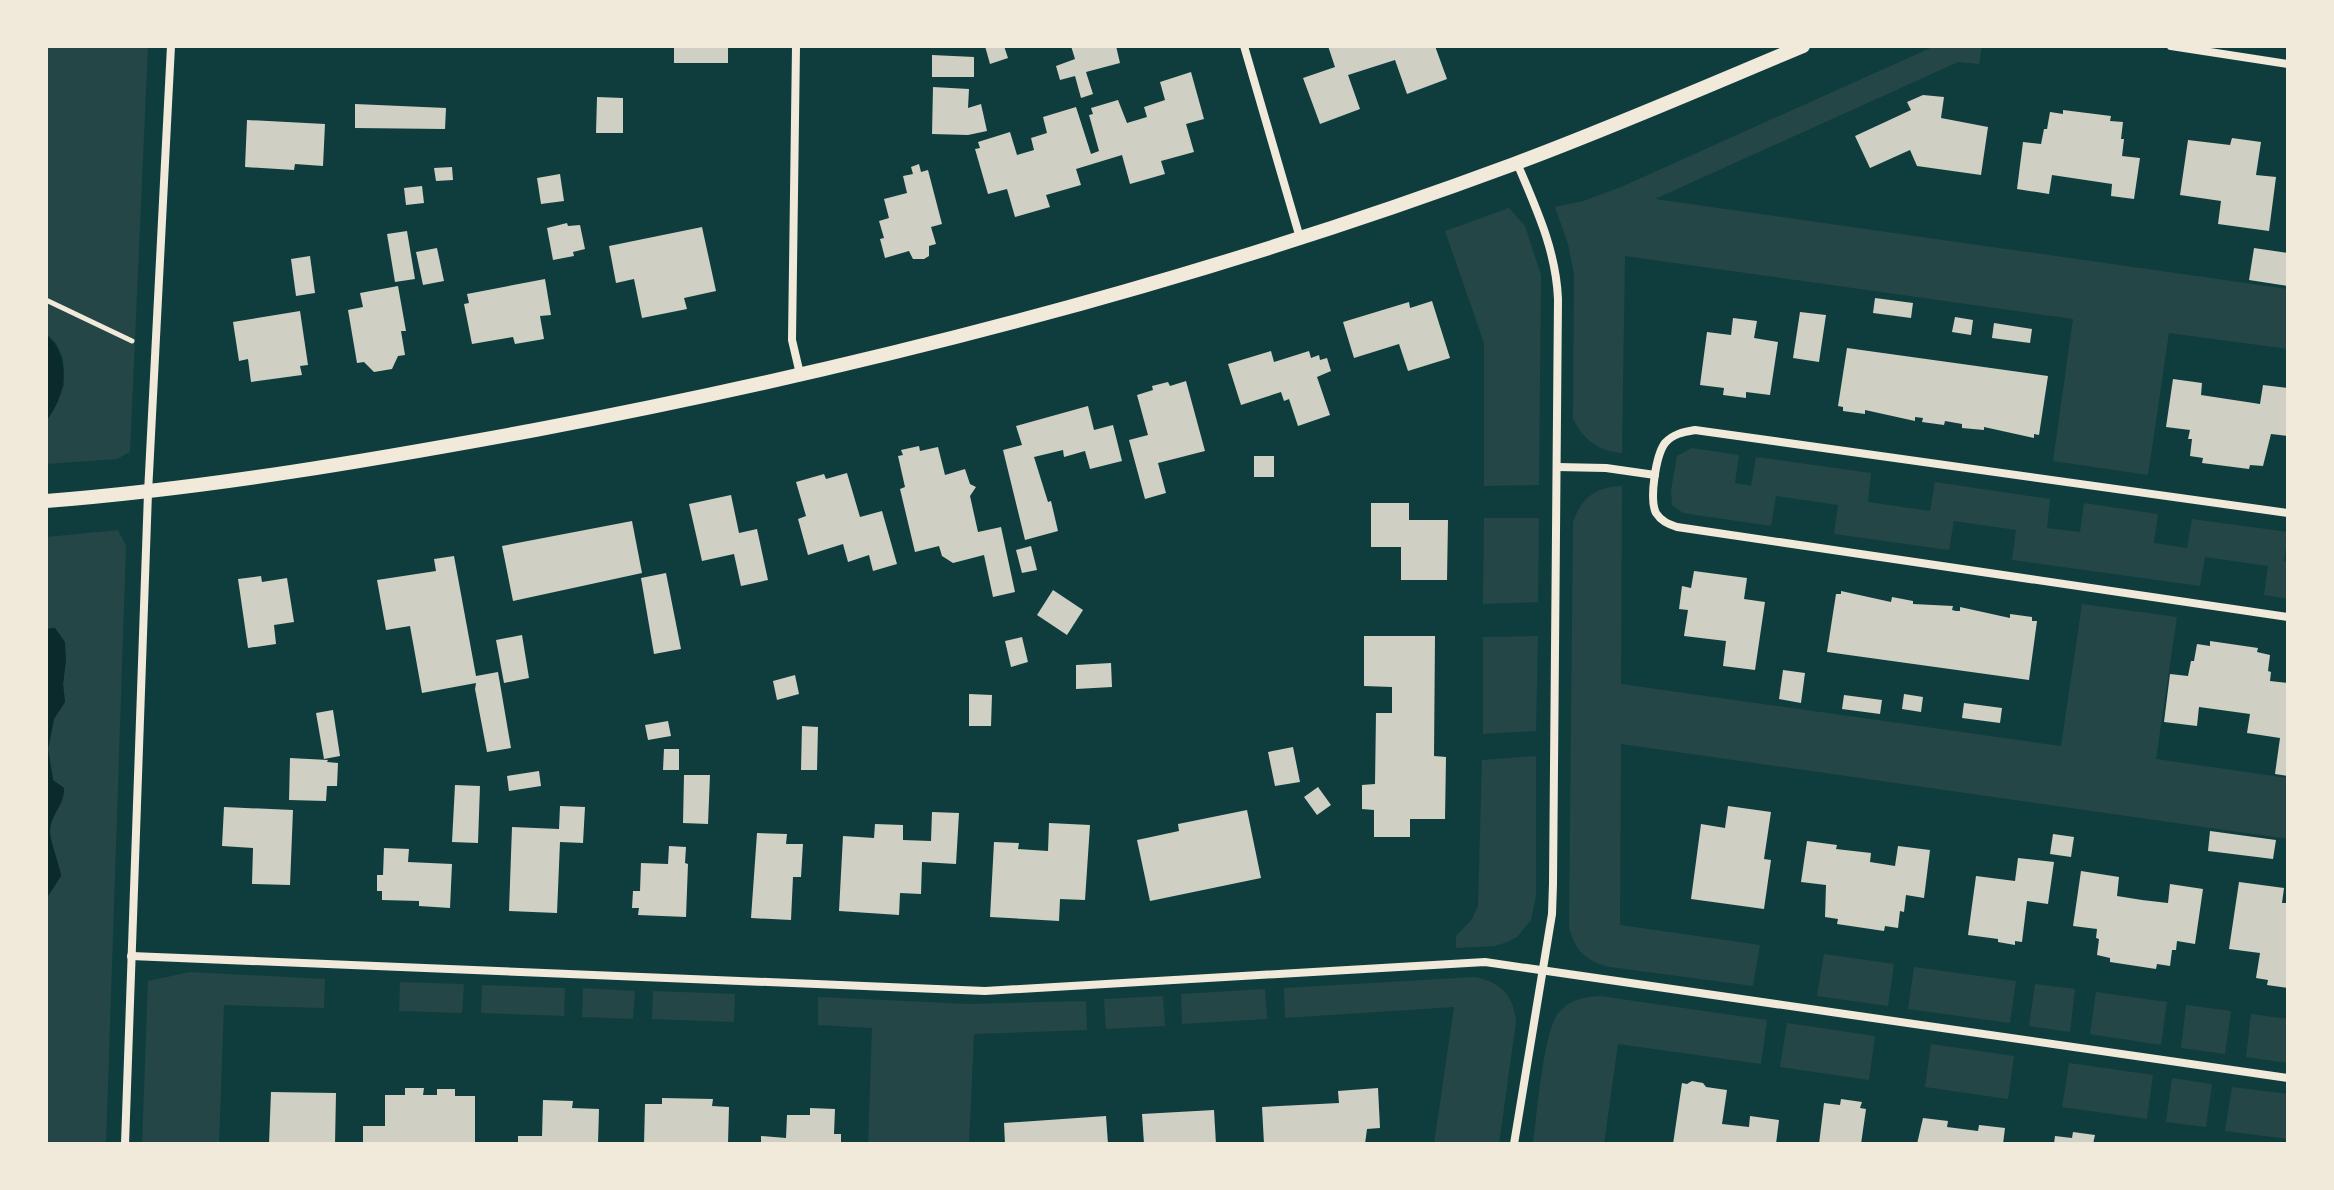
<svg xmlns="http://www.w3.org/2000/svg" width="2334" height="1190" viewBox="0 0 2334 1190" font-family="'Work Sans',sans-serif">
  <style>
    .green { fill: #244646 }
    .water { fill: #0a2a2b }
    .building { fill: #cfcfc3 }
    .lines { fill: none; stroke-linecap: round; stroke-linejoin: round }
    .path { stroke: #f1e9da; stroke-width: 5 }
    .minor { stroke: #f1e9da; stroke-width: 8 }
    .tertiary { stroke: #f1e9da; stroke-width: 14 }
  </style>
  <rect width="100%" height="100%" fill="#0f3d3e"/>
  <g class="green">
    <path d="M 46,46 L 148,46 L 130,452 L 117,459 L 46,464 L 46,421 L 64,386 L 63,357 L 56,343 L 46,334 Z"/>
    <path d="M 1935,46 L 1982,46 L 1979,64 L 1958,62 L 1655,199 L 2288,289 L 2288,349 L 2169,333 L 2148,475 L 2053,461 L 2073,319 L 1625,256 L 1622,453 C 1598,451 1584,440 1573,419 L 1574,274 L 1568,244 L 1555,207 L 1583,201 L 1621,187 Z"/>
    <path d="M 1509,208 L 1525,226 L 1541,275 L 1539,485 L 1484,486 L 1484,343 L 1445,231 Z"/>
    <path d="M 1692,448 L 1739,455 L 1735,483 L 1751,486 L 1756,457 L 1871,473 L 1868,502 L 1930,511 L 1935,482 L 2050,499 L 2047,528 L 2080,532 L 2084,503 L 2158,514 L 2154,543 L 2187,548 L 2192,519 L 2288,532 L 2284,561 L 2288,562 L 2288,599 L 2264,595 L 2268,566 L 2205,557 L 2200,586 L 2012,560 L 2016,530 L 1954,521 L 1949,550 L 1834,534 L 1838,505 L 1776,496 L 1771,526 L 1683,513 L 1672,505 L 1671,490 L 1677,456 Z"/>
    <path d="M 1622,486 L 1621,684 L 2061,746 L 2082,604 L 2177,617 L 2156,759 L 2288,778 L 2288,839 L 1621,744 L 1620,925 L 1760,945 L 1753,986 L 1610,967 C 1587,962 1574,950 1569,927 L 1573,522 C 1582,497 1596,487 1622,486 Z"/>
    <path d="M 1484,518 L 1539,518 L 1538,602 L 1483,604 Z"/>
    <path d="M 118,530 L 126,546 L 106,1144 L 46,1144 L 46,899 L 61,876 C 59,863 50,843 50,832 C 50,817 59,802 63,788 L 53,780 L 48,749 L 54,719 L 65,702 L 63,684 L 66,660 L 55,628 L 46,629 L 46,537 Z"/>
    <path d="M 1538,636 L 1536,731 L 1483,734 L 1483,637 Z"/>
    <path d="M 1536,756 L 1536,896 L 1531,920 L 1517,937 L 1507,942 L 1495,946 L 1456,948 L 1456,936 L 1472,919 L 1478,906 L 1482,760 Z"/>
    <path d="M 1824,954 L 1894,964 L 1888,1006 L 1817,996 Z"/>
    <path d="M 1914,967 L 2016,981 L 2010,1023 L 1908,1009 Z"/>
    <path d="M 190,972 L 325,979 L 324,1008 L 224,1005 L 219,1144 L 142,1144 L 148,981 Z"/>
    <path d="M 1475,977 C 1500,982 1514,995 1516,1022 L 1499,1144 L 1434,1144 L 1454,1007 L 1285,1018 L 1284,988 Z"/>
    <path d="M 400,982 L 464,984 L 462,1013 L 399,1011 Z"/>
    <path d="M 2035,984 L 2075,989 L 2070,1032 L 2029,1026 Z"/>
    <path d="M 482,985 L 565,988 L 564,1016 L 481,1013 Z"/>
    <path d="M 583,988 L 635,991 L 633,1019 L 582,1017 Z"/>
    <path d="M 1265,989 L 1267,1019 L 1182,1024 L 1181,994 Z"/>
    <path d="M 653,991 L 735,994 L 734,1022 L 652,1019 Z"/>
    <path d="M 2096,992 L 2167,1002 L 2161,1045 L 2090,1034 Z"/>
    <path d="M 1163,996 L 1165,1026 L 1106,1029 L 1104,999 Z"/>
    <path d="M 1600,996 L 1767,1020 L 1761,1064 L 1618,1044 L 1604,1144 L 1533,1144 C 1537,1116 1543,1028 1560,1011 C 1571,999 1585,997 1600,996 Z"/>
    <path d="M 818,997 L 970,1004 L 1086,1001 L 1087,1030 L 974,1034 L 969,1144 L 868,1144 L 872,1028 L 818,1025 Z"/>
    <path d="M 2186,1005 L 2231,1011 L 2225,1054 L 2181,1048 Z"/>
    <path d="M 2251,1014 L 2288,1019 L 2288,1063 L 2246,1057 Z"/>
    <path d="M 1787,1023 L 1875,1036 L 1869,1080 L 1780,1067 Z"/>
    <path d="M 1931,1044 L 2014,1056 L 2008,1099 L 1925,1087 Z"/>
    <path d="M 2069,1063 L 2153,1075 L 2147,1119 L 2062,1107 Z"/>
    <path d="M 2172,1078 L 2212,1084 L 2206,1127 L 2166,1122 Z"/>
    <path d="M 2232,1087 L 2288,1094 L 2288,1139 L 2225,1131 Z"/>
  </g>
  <g class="water">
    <path d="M 46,334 C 72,357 67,395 46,421 Z"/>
    <path d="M 55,628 L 65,642 L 66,660 L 63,684 L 65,702 L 54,719 L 48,749 L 53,780 L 64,788 C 65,804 51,814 50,831 C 50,842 59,863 61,876 L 46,899 L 46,629 Z"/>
  </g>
  <g class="building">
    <rect x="674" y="46" width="54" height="17"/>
    <path d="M 985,46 L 1004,46 L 1008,58 L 990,64 Z"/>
    <path d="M 1071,46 L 1116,46 L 1120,63 L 1086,72 L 1093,94 L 1081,98 L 1075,76 L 1060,80 L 1056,66 L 1075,59 Z"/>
    <path d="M 1328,46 L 1435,46 L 1447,79 L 1407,94 L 1395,60 L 1348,75 L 1360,109 L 1320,124 L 1303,78 L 1335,67 Z"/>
    <path d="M 932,55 L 974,57 L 974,77 L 932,77 Z"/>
    <path d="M 1191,72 L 1204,119 L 1186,124 L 1194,152 L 1161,161 L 1165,174 L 1130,184 L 1122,155 L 1076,169 L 1081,185 L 1046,195 L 1050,207 L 1015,217 L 1007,189 L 988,194 L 975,149 L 980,148 L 978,142 L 1010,132 L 1017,155 L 1034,150 L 1031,138 L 1047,133 L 1043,117 L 1076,107 L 1091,154 L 1099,151 L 1089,115 L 1093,114 L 1091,108 L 1118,100 L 1127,123 L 1147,117 L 1144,107 L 1165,100 L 1160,82 Z"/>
    <path d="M 933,87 L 969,89 L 968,108 L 981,104 L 987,131 L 968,135 L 932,134 Z"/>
    <path d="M 1923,95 L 1944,97 L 1941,118 L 1988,127 L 1981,175 L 1917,166 L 1910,150 L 1870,168 L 1855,136 L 1911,110 L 1907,102 Z"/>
    <path d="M 597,97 L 623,98 L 623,133 L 596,133 Z"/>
    <path d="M 355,104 L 446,108 L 445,129 L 355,128 Z"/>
    <path d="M 2063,110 L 2111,116 L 2110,121 L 2123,122 L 2121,139 L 2124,139 L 2122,156 L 2140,158 L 2134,199 L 2111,196 L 2112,184 L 2052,175 L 2049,194 L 2017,189 L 2023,142 L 2041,144 L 2044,129 L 2047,129 L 2050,112 L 2063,114 Z"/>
    <path d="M 247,120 L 325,124 L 323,166 L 295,164 L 294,170 L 245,167 Z"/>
    <path d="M 2232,138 L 2261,142 L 2256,175 L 2276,177 L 2269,231 L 2218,224 L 2221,201 L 2180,195 L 2188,140 L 2230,145 Z"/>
    <path d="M 919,164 L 921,172 L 928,170 L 942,224 L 931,227 L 936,244 L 929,246 L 929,256 L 924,259 L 913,259 L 909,251 L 885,258 L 880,239 L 884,238 L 879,221 L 889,218 L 884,199 L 907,193 L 903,176 L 913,174 L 911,167 Z"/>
    <path d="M 452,167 L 453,180 L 436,181 L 434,168 Z"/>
    <path d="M 560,174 L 564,201 L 541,204 L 537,178 Z"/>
    <path d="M 422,186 L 424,203 L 406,205 L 404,188 Z"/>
    <path d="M 567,223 L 568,226 L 580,225 L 585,249 L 573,252 L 574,256 L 553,260 L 547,228 Z"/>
    <path d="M 702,227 L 716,291 L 684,298 L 687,309 L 642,318 L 634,279 L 616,283 L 609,246 Z"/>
    <path d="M 407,231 L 415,279 L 395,282 L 387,234 Z"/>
    <path d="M 437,248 L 444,281 L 423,285 L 416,252 Z"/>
    <path d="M 2254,248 L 2288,253 L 2288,286 L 2249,280 Z"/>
    <path d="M 310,256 L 315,293 L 296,296 L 291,259 Z"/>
    <path d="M 545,279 L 551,315 L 540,316 L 544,339 L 515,344 L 513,337 L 472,344 L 464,304 L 469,303 L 467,294 Z"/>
    <path d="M 398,286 L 406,331 L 401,331 L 405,355 L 398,356 L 392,369 L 374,372 L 364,362 L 357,363 L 348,310 L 363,307 L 360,293 Z"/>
    <path d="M 1875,298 L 1913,303 L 1911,318 L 1873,313 Z"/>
    <path d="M 1432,301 L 1450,358 L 1408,371 L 1399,344 L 1354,358 L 1343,322 L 1409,302 L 1410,308 Z"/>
    <path d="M 300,311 L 308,365 L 300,366 L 302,375 L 251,382 L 248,359 L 239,361 L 233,322 Z"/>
    <path d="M 1800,312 L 1826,315 L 1819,362 L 1793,358 Z"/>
    <path d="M 1955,317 L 1973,320 L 1971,335 L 1952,332 Z"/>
    <path d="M 1733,318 L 1757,321 L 1754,338 L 1778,342 L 1770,395 L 1746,392 L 1746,398 L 1723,395 L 1724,388 L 1700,385 L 1707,332 L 1731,335 Z"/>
    <path d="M 1994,323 L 2032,329 L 2030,343 L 1992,338 Z"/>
    <path d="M 1847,348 L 2048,376 L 2039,435 L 2034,434 L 2034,438 L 1984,427 L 1984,430 L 1962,428 L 1962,424 L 1945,421 L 1944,425 L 1922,422 L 1923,418 L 1915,417 L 1915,421 L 1865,410 L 1865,414 L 1843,411 L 1843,407 L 1838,406 Z"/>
    <path d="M 1271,351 L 1274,362 L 1309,351 L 1311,358 L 1319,355 L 1320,360 L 1327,358 L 1331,371 L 1317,377 L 1330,415 L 1298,426 L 1289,399 L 1284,401 L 1281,392 L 1241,405 L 1228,364 Z"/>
    <path d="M 2173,379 L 2202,383 L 2201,395 L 2260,404 L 2263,385 L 2288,388 L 2288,436 L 2271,434 L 2263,466 L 2250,465 L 2249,469 L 2202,463 L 2203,458 L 2190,456 L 2192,439 L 2188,439 L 2190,430 L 2166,427 Z"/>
    <path d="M 1186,381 L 1205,451 L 1158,463 L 1166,493 L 1145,499 L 1129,440 L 1148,435 L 1137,395 L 1153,390 L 1152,386 L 1168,382 L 1170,386 Z"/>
    <path d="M 1088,406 L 1094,430 L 1113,425 L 1122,461 L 1090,469 L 1085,451 L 1064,457 L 1063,450 L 1034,457 L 1048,502 L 1051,501 L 1058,531 L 1025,540 L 1003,450 L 1022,445 L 1016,426 Z"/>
    <path d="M 919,446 L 920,451 L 938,447 L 945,475 L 965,469 L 970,484 L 976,487 L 970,496 L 978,532 L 1001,527 L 1015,592 L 993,597 L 984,555 L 953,563 L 942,556 L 939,546 L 915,552 L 900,489 L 905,487 L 898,456 L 903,455 L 901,450 Z"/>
    <rect x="1254" y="456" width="20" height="21"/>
    <path d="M 847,473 L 860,517 L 882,511 L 897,564 L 873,571 L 869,555 L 848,562 L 843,544 L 808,555 L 798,519 L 806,516 L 796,482 L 824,474 L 826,479 Z"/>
    <path d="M 731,495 L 739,533 L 757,529 L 768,580 L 741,586 L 734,554 L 702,561 L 689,504 Z"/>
    <path d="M 1371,503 L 1409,503 L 1409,520 L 1448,520 L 1447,580 L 1401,580 L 1401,547 L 1371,547 Z"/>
    <path d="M 632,521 L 642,573 L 513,601 L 502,546 Z"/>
    <path d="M 1031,546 L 1037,570 L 1022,573 L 1016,550 Z"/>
    <path d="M 454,556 L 476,676 L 498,672 L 511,748 L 487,752 L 475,689 L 476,683 L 422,693 L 410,626 L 386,630 L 377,580 L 436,571 L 434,559 Z"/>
    <path d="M 1694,571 L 1747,578 L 1744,599 L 1765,602 L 1755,670 L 1723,666 L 1726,641 L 1684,636 L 1688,610 L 1679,609 L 1682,586 L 1691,588 Z"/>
    <path d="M 666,573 L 681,649 L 654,654 L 641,578 Z"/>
    <path d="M 261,576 L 262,582 L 287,578 L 294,622 L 274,625 L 276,644 L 248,648 L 238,579 Z"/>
    <path d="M 1053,590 L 1083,610 L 1067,635 L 1037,615 Z"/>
    <path d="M 1841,591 L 1891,602 L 1892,597 L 1913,601 L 1913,604 L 1953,606 L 1952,610 L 1956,611 L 1960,611 L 1960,607 L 2010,618 L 2010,614 L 2032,617 L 2032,621 L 2037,621 L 2029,680 L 1827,652 L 1836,594 L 1841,594 Z"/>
    <path d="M 522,635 L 529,678 L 504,683 L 496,640 Z"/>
    <path d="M 1364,636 L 1435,636 L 1434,756 L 1446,757 L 1445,819 L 1410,819 L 1410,837 L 1374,837 L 1374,810 L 1362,809 L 1362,785 L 1375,784 L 1376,713 L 1392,713 L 1392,687 L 1364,686 Z"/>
    <path d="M 1022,637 L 1028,662 L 1011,667 L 1005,641 Z"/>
    <path d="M 2210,641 L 2258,648 L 2257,652 L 2270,655 L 2268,671 L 2271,672 L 2270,681 L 2288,683 L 2288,776 L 2275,774 L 2280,738 L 2247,733 L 2250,714 L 2199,707 L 2197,726 L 2164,722 L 2170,674 L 2188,676 L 2191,661 L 2194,661 L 2197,644 L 2210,646 Z"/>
    <path d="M 1111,663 L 1112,687 L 1076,689 L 1076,665 Z"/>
    <path d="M 1783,670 L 1805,673 L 1801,703 L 1779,699 Z"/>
    <path d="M 795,675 L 799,694 L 777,700 L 773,681 Z"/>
    <path d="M 969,694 L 992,695 L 991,726 L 969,726 Z"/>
    <path d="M 1904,694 L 1923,697 L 1921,712 L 1902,709 Z"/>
    <path d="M 1844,695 L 1882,700 L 1880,714 L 1842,709 Z"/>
    <path d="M 1964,703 L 2002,708 L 2000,723 L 1962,718 Z"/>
    <path d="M 333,710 L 340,756 L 324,759 L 316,713 Z"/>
    <path d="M 668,721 L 671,736 L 648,740 L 645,725 Z"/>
    <path d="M 802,726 L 818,727 L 817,770 L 801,770 Z"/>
    <path d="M 1293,747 L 1300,782 L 1275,786 L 1268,752 Z"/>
    <path d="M 664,749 L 679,749 L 679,770 L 663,770 Z"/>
    <path d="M 290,758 L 328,760 L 327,762 L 338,763 L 337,786 L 327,786 L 326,801 L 289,800 Z"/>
    <path d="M 539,771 L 541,786 L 509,791 L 507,776 Z"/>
    <path d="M 684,775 L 710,775 L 708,824 L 683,823 Z"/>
    <path d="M 455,785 L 480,786 L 478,843 L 452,842 Z"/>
    <path d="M 1318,787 L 1331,805 L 1317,815 L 1304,797 Z"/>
    <path d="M 560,806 L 585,807 L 583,843 L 560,842 L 557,913 L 509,911 L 512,827 L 559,829 Z"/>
    <path d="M 1728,806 L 1771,812 L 1764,859 L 1771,860 L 1764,909 L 1691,899 L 1701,824 L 1725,828 Z"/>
    <path d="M 224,807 L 293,810 L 290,885 L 252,884 L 253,848 L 222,846 Z"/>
    <path d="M 1247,810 L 1261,878 L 1150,901 L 1137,840 L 1179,831 L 1178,824 Z"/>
    <path d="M 932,812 L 959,813 L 956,864 L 922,862 L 921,894 L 900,893 L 899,915 L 839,911 L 843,836 L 874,838 L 875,824 L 903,825 L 903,840 L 931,841 Z"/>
    <path d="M 1049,823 L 1090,825 L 1085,900 L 1060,899 L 1059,921 L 990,917 L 994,842 L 1019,843 L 1018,849 L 1048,851 Z"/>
    <path d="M 2210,831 L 2276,840 L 2273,859 L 2208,851 Z"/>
    <path d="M 757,833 L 787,834 L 786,844 L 803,844 L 801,877 L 793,877 L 791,920 L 751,918 Z"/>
    <path d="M 2053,834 L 2074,837 L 2071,857 L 2050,854 Z"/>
    <path d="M 1807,841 L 1837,845 L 1836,849 L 1871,853 L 1870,862 L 1895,866 L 1898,846 L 1930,850 L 1924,898 L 1906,895 L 1904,912 L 1900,911 L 1898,928 L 1885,926 L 1884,931 L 1837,924 L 1838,919 L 1825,917 L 1826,885 L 1801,882 Z"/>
    <path d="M 669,846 L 686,847 L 685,863 L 688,864 L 686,917 L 638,915 L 639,908 L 632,908 L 633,891 L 640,891 L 641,863 L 668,864 Z"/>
    <path d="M 384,848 L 409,849 L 408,862 L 452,864 L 450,908 L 419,906 L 419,901 L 382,900 L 382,891 L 377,891 L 377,875 L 383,875 Z"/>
    <path d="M 2018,858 L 2054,862 L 2048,904 L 2027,901 L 2022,942 L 2015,941 L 2015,945 L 1998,942 L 1998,939 L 1968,935 L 1976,876 L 2015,881 Z"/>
    <path d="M 2081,871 L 2119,877 L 2117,896 L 2142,900 L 2168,903 L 2170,884 L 2203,889 L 2195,944 L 2177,941 L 2176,950 L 2172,950 L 2170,966 L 2157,964 L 2156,969 L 2110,962 L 2110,958 L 2097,955 L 2099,939 L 2096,938 L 2097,929 L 2073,926 Z"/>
    <path d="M 2239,882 L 2284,888 L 2282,903 L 2288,903 L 2288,988 L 2267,985 L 2268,980 L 2256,978 L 2260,953 L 2229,949 Z"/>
    <path d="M 1692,1081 L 1703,1083 L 1706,1087 L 1727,1090 L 1722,1124 L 1749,1127 L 1750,1116 L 1779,1120 L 1776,1144 L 1673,1144 L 1682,1083 L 1687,1084 Z"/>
    <path d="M 405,1088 L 424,1088 L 423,1095 L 437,1095 L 437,1089 L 455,1089 L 455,1096 L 475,1096 L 475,1144 L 363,1144 L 363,1126 L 385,1126 L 385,1095 L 405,1095 Z"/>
    <path d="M 1378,1088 L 1380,1128 L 1367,1129 L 1365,1144 L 1264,1144 L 1262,1107 L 1339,1103 L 1338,1091 Z"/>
    <path d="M 271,1092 L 336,1093 L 335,1144 L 269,1144 Z"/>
    <path d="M 662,1098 L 713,1099 L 712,1106 L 729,1107 L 728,1144 L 644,1144 L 645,1104 L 662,1104 Z"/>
    <path d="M 1841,1099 L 1862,1102 L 1860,1108 L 1866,1109 L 1861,1144 L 1819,1144 L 1824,1103 L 1840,1105 Z"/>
    <path d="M 543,1100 L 573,1101 L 572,1108 L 599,1109 L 598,1144 L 518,1144 L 518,1136 L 542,1136 Z"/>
    <path d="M 810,1108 L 835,1109 L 834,1134 L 841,1134 L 841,1144 L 761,1144 L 761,1136 L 786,1138 L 787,1115 L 810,1115 Z"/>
    <path d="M 1214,1110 L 1216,1144 L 1144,1144 L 1142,1114 Z"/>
    <path d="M 1106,1116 L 1108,1144 L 1005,1144 L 1004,1123 Z"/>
    <path d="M 1923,1118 L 1948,1121 L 1947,1127 L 1978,1131 L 1979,1125 L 2005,1128 L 2003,1144 L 1917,1144 Z"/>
    <path d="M 2073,1132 L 2095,1135 L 2093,1144 L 2054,1144 L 2055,1136 L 2072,1138 Z"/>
  </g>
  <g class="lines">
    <path class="path" d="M 46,300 L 132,341"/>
    <g class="minor">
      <path d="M 796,46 L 792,340 L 800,374"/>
      <path d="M 1244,46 L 1300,238"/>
      <path d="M 2171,46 L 2288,64"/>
      <path d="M 1557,467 L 1606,468 L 1655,475"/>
      <path d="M 2288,513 L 1695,430 C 1683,432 1673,434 1665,443 C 1656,455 1649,499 1656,513 C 1661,521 1668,524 1677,527 L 2288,617"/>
      <path d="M 131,956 L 985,991 L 1485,962 L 2288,1078"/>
      <path d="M 125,1144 L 148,493 L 171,46"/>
      <path d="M 1514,1144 L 1552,914 L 1553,884 L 1558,299 C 1556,250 1536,208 1517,163"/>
    </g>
    <path class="tertiary" d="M 46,501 C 211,488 372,460 535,430 C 867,367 1197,282 1514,164 C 1611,128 1707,86 1803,46"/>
  </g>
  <rect width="2334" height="1190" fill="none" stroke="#f1e9da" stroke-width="96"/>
</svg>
